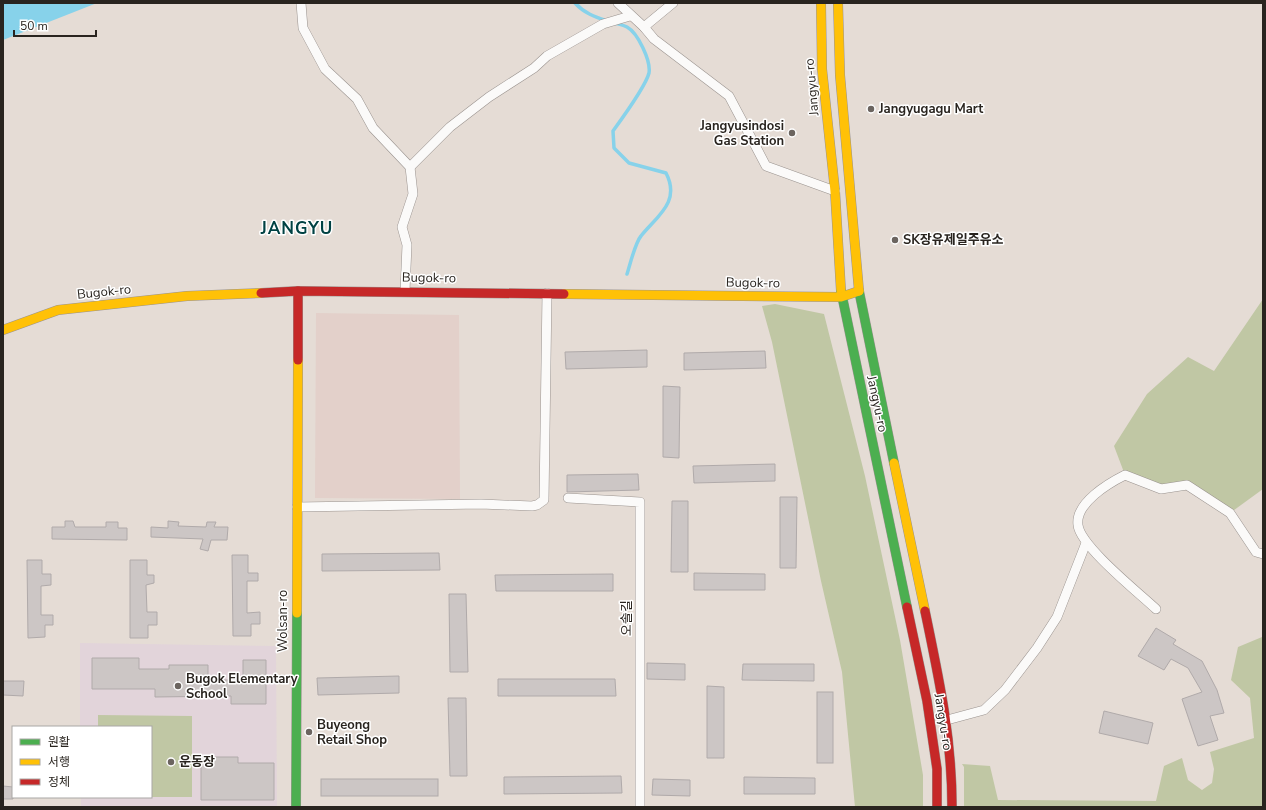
<svg xmlns="http://www.w3.org/2000/svg" width="1266" height="810" viewBox="0 0 1266 810" font-family="'Nunito Sans','Noto Sans KR',sans-serif">
  <style>
    .commercial { fill: #e3d0ca }
    .education { fill: #e2d4da }
    .green { fill: #c0c7a4 }
    .water { fill: #87d2ea }
    .lines { fill: none; stroke-linecap: round; stroke-linejoin: round }
    .stream { stroke: #87d2ea; stroke-width: 3.5 }
    .building { fill: #ccc6c5; stroke: #b0aaaa }
    .street-casing { stroke: #9a938f; stroke-width: 10 }
    .fast-casing { stroke: #9a938f; stroke-width: 10 }
    .slow-casing { stroke: #9a938f; stroke-width: 10 }
    .jam-casing { stroke: #9a938f; stroke-width: 10 }
    .street { stroke: #fbfaf9; stroke-width: 9 }
    .fast { stroke: #4caf50; stroke-width: 9 }
    .slow { stroke: #ffc107; stroke-width: 9 }
    .jam { stroke: #c62828; stroke-width: 9 }
    .poi-dot { fill: #6b645f; stroke: #fff; stroke-width: 1.5 }
    .labels { text-anchor: middle; dominant-baseline: central; stroke-width: 3; stroke-linejoin: round; paint-order: stroke }
    .street-label { font-size: 13px; fill: #29241f; stroke: #fff }
    .poi-label { font-size: 13px; font-weight: bold; fill: #29241f; stroke: #fff; text-anchor: start }
    .district-label { font-size: 17px; font-weight: bold; letter-spacing: 1px; fill: #004243; stroke: #fff }
  </style>
  <rect width="100%" height="100%" fill="#e5dcd5"/>
  <path class="commercial" d="M 316,313 L 459,315 L 460,499 L 315,498 Z"/>
  <path class="education" d="M 80,643 L 276,646 L 277,807 L 81,807 L 81,797 L 151,797 L 151,727 L 80,727 Z"/>
  <g class="green">
    <path d="M 1263,299 L 1263,489 L 1230,513 L 1187,485 L 1161,489 L 1125,475 L 1114,446 L 1147,394 L 1188,357 L 1214,371 Z"/>
    <path d="M 775,304 L 824,314 L 865,476 L 900,640 L 923,775 L 923,807 L 855,807 L 842,672 L 821,581 L 772,342 L 762,306 Z"/>
    <path d="M 1262,637 L 1263,807 L 964,807 L 964,767 L 962,764 L 990,766 L 998,800 L 1156,801 L 1164,766 L 1182,758 L 1188,780 L 1202,790 L 1212,783 L 1214,769 L 1210,752 L 1254,738 L 1250,698 L 1231,680 L 1238,647 Z"/>
    <path d="M 98,715 L 192,716 L 192,797 L 151,797 L 151,727 L 98,727 Z"/>
  </g>
  <path class="water" d="M 3,3 L 97,3 L 3,40 Z"/>
  <g class="lines">
    <g class="stream">
      <path d="M 575,3 C 584,13 595,17 607,21"/>
      <path d="M 615,23 C 618,24 623,25 627,27 C 638,33 651,61 649,73 C 646,85 621,120 613,131 L 614,148 L 629,163 L 666,173 C 681,202 657,216 641,236 C 635,243 630,265 627,274"/>
    </g>
  </g>
  <g class="building">
    <path d="M 647,350 L 647,367 L 566,369 L 565,352 Z"/>
    <path d="M 765,351 L 766,368 L 684,370 L 684,353 Z"/>
    <path d="M 663,386 L 680,387 L 679,458 L 663,457 Z"/>
    <path d="M 775,464 L 775,481 L 694,483 L 693,466 Z"/>
    <path d="M 638,474 L 639,490 L 567,492 L 567,475 Z"/>
    <path d="M 780,497 L 797,497 L 796,568 L 780,568 Z"/>
    <path d="M 672,501 L 688,501 L 688,572 L 671,572 Z"/>
    <path d="M 65,521 L 73,521 L 75,527 L 106,527 L 106,522 L 118,522 L 118,528 L 127,528 L 127,540 L 52,539 L 52,527 L 65,527 Z"/>
    <path d="M 168,521 L 179,522 L 178,526 L 206,527 L 207,522 L 216,522 L 214,527 L 228,527 L 227,540 L 211,540 L 208,551 L 200,549 L 203,539 L 151,537 L 151,527 L 168,528 Z"/>
    <path d="M 439,553 L 440,570 L 322,571 L 322,554 Z"/>
    <path d="M 232,555 L 248,555 L 248,573 L 258,573 L 258,581 L 247,581 L 247,613 L 260,612 L 260,624 L 251,624 L 251,636 L 233,636 Z"/>
    <path d="M 27,560 L 42,560 L 42,574 L 51,574 L 51,585 L 41,586 L 41,615 L 53,615 L 53,625 L 45,625 L 45,637 L 28,638 Z"/>
    <path d="M 130,560 L 147,560 L 147,575 L 154,575 L 154,583 L 146,585 L 147,612 L 157,612 L 157,625 L 148,625 L 148,638 L 130,638 Z"/>
    <path d="M 694,573 L 765,574 L 765,590 L 694,590 Z"/>
    <path d="M 613,574 L 613,591 L 496,591 L 495,575 Z"/>
    <path d="M 449,594 L 466,594 L 468,672 L 450,672 Z"/>
    <path d="M 1156,628 L 1176,640 L 1173,644 L 1202,661 L 1217,690 L 1224,713 L 1210,716 L 1218,740 L 1198,746 L 1182,699 L 1202,692 L 1188,668 L 1171,659 L 1164,670 L 1138,656 Z"/>
    <path d="M 92,658 L 139,658 L 139,669 L 169,669 L 169,665 L 208,665 L 208,680 L 243,680 L 243,660 L 266,660 L 266,704 L 231,704 L 231,696 L 155,697 L 155,689 L 92,689 Z"/>
    <path d="M 647,663 L 685,664 L 685,680 L 647,679 Z"/>
    <path d="M 743,664 L 814,664 L 814,681 L 742,680 Z"/>
    <path d="M 399,676 L 399,693 L 318,695 L 317,678 Z"/>
    <path d="M 498,679 L 615,679 L 616,696 L 498,696 Z"/>
    <path d="M 3,681 L 24,681 L 23,696 L 3,695 Z"/>
    <path d="M 707,686 L 724,687 L 724,758 L 707,758 Z"/>
    <rect x="817" y="692" width="16" height="71"/>
    <path d="M 448,698 L 466,698 L 467,776 L 450,776 Z"/>
    <path d="M 1104,711 L 1153,723 L 1148,744 L 1099,733 Z"/>
    <path d="M 201,757 L 238,757 L 238,763 L 274,763 L 274,800 L 201,800 Z"/>
    <path d="M 621,776 L 622,793 L 504,794 L 504,777 Z"/>
    <path d="M 744,777 L 815,778 L 815,794 L 744,794 Z"/>
    <rect x="321" y="779" width="117" height="17"/>
    <path d="M 653,779 L 690,780 L 690,796 L 652,795 Z"/>
    <path d="M 3,786 L 13,787 L 13,799 L 3,799 Z"/>
  </g>
  <g class="lines">
    <g class="street-casing">
      <g id="street">
        <path d="M 301,3 L 303,28 L 325,69 L 357,99 L 373,128 L 410,167 L 413,194 L 402,227 L 407,245 L 405,291"/>
        <path d="M 618,3 L 644,27 L 654,39 L 729,96 L 766,166 L 835,191"/>
        <path d="M 644,27 L 673,3"/>
        <path d="M 410,167 L 450,127 L 489,97 L 534,68 L 547,56 L 603,24 L 630,16"/>
        <path d="M 568,498 L 640,502 L 640,807"/>
        <path d="M 297,507 L 481,504 L 532,506 L 537,505 L 544,500 L 547,293"/>
        <path d="M 1156,609 C 1139,593 1080,546 1078,525 C 1075,503 1109,483 1125,475 L 1161,489 L 1187,485 L 1230,513 L 1256,552 L 1263,554"/>
        <path d="M 947,720 L 984,710 L 1005,690 L 1037,648 L 1057,617 L 1086,543"/>
      </g>
    </g>
    <g class="fast-casing">
      <g id="fast">
        <path d="M 841,291 L 907,607"/>
        <path d="M 859,291 L 894,463"/>
        <path d="M 296,807 L 297,613"/>
      </g>
    </g>
    <g class="slow-casing">
      <g id="slow">
        <path d="M 821,3 L 822,69 L 835,191 L 841,291"/>
        <path d="M 838,3 L 840,75 L 859,291"/>
        <path d="M 564,294 L 841,297 L 859,291"/>
        <path d="M 3,330 L 58,310 L 187,296 L 261,293"/>
        <path d="M 894,463 L 925,611"/>
        <path d="M 297,613 L 298,360"/>
      </g>
    </g>
    <g class="jam-casing">
      <g id="jam">
        <path d="M 261,293 L 298,291 L 564,294"/>
        <path d="M 298,360 L 298,291"/>
        <path d="M 907,607 L 927,701 L 937,769 L 937,807"/>
        <path d="M 925,611 C 939,679 952,737 952,807"/>
      </g>
    </g>
    <use href="#street" class="street"/>
    <use href="#fast" class="fast"/>
    <use href="#slow" class="slow"/>
    <use href="#jam" class="jam"/>
  </g>
  <g class="poi-dot">
    <circle cx="871" cy="109" r="4"/>
    <circle cx="792" cy="133" r="4"/>
    <circle cx="895" cy="240" r="4"/>
    <circle cx="178" cy="686" r="4"/>
    <circle cx="309" cy="732" r="4"/>
    <circle cx="171" cy="762" r="4"/>
  </g>
  <g class="labels">
    <g class="street-label">
      <text transform="translate(812 87) rotate(-95)">Jangyu-ro</text>
      <text transform="translate(429 278) rotate(1)">Bugok-ro</text>
      <text transform="translate(753 283) rotate(1)">Bugok-ro</text>
      <text transform="translate(104 292) rotate(-6)">Bugok-ro</text>
      <text transform="translate(877 404) rotate(78)">Jangyu-ro</text>
      <text transform="translate(627 618) rotate(-90)">오솔길</text>
      <text transform="translate(283 621) rotate(-90)">Wolsan-ro</text>
      <text transform="translate(943 722) rotate(81)">Jangyu-ro</text>
    </g>
    <g class="poi-label">
      <text x="879" y="109">Jangyugagu Mart</text>
      <text x="784" y="126" text-anchor="end">Jangyusindosi<tspan x="784" dy="15">Gas Station</tspan></text>
      <text x="903" y="240">SK장유제일주유소</text>
      <text x="186" y="679">Bugok Elementary<tspan x="186" dy="15">School</tspan></text>
      <text x="317" y="725">Buyeong<tspan x="317" dy="15">Retail Shop</tspan></text>
      <text x="179" y="762">운동장</text>
    </g>
    <g class="district-label">
      <text x="297" y="228">JANGYU</text>
    </g>
  </g>
  <rect width="1266" height="810" fill="none" stroke="#29241f" stroke-width="8"/>
  <rect x="12" y="726" width="140" height="72" fill="#ffffff" stroke="#a9a7a5"/>
  <rect x="20" y="739" width="20" height="6" fill="#4caf50" stroke="#a9a7a5"/>
  <text x="48" y="746" font-size="12" fill="#29241f">원활</text>
  <rect x="20" y="759" width="20" height="6" fill="#ffc107" stroke="#a9a7a5"/>
  <text x="48" y="766" font-size="12" fill="#29241f">서행</text>
  <rect x="20" y="779" width="20" height="6" fill="#c62828" stroke="#a9a7a5"/>
  <text x="48" y="786" font-size="12" fill="#29241f">정체</text>
  <path d="M14 30v6h82v-6" fill="none" stroke="#29241f" stroke-width="2"/>
  <text x="20" y="30" font-size="12" fill="#29241f" stroke="#ffffff" stroke-width="3" paint-order="stroke">50 m</text>
</svg>
